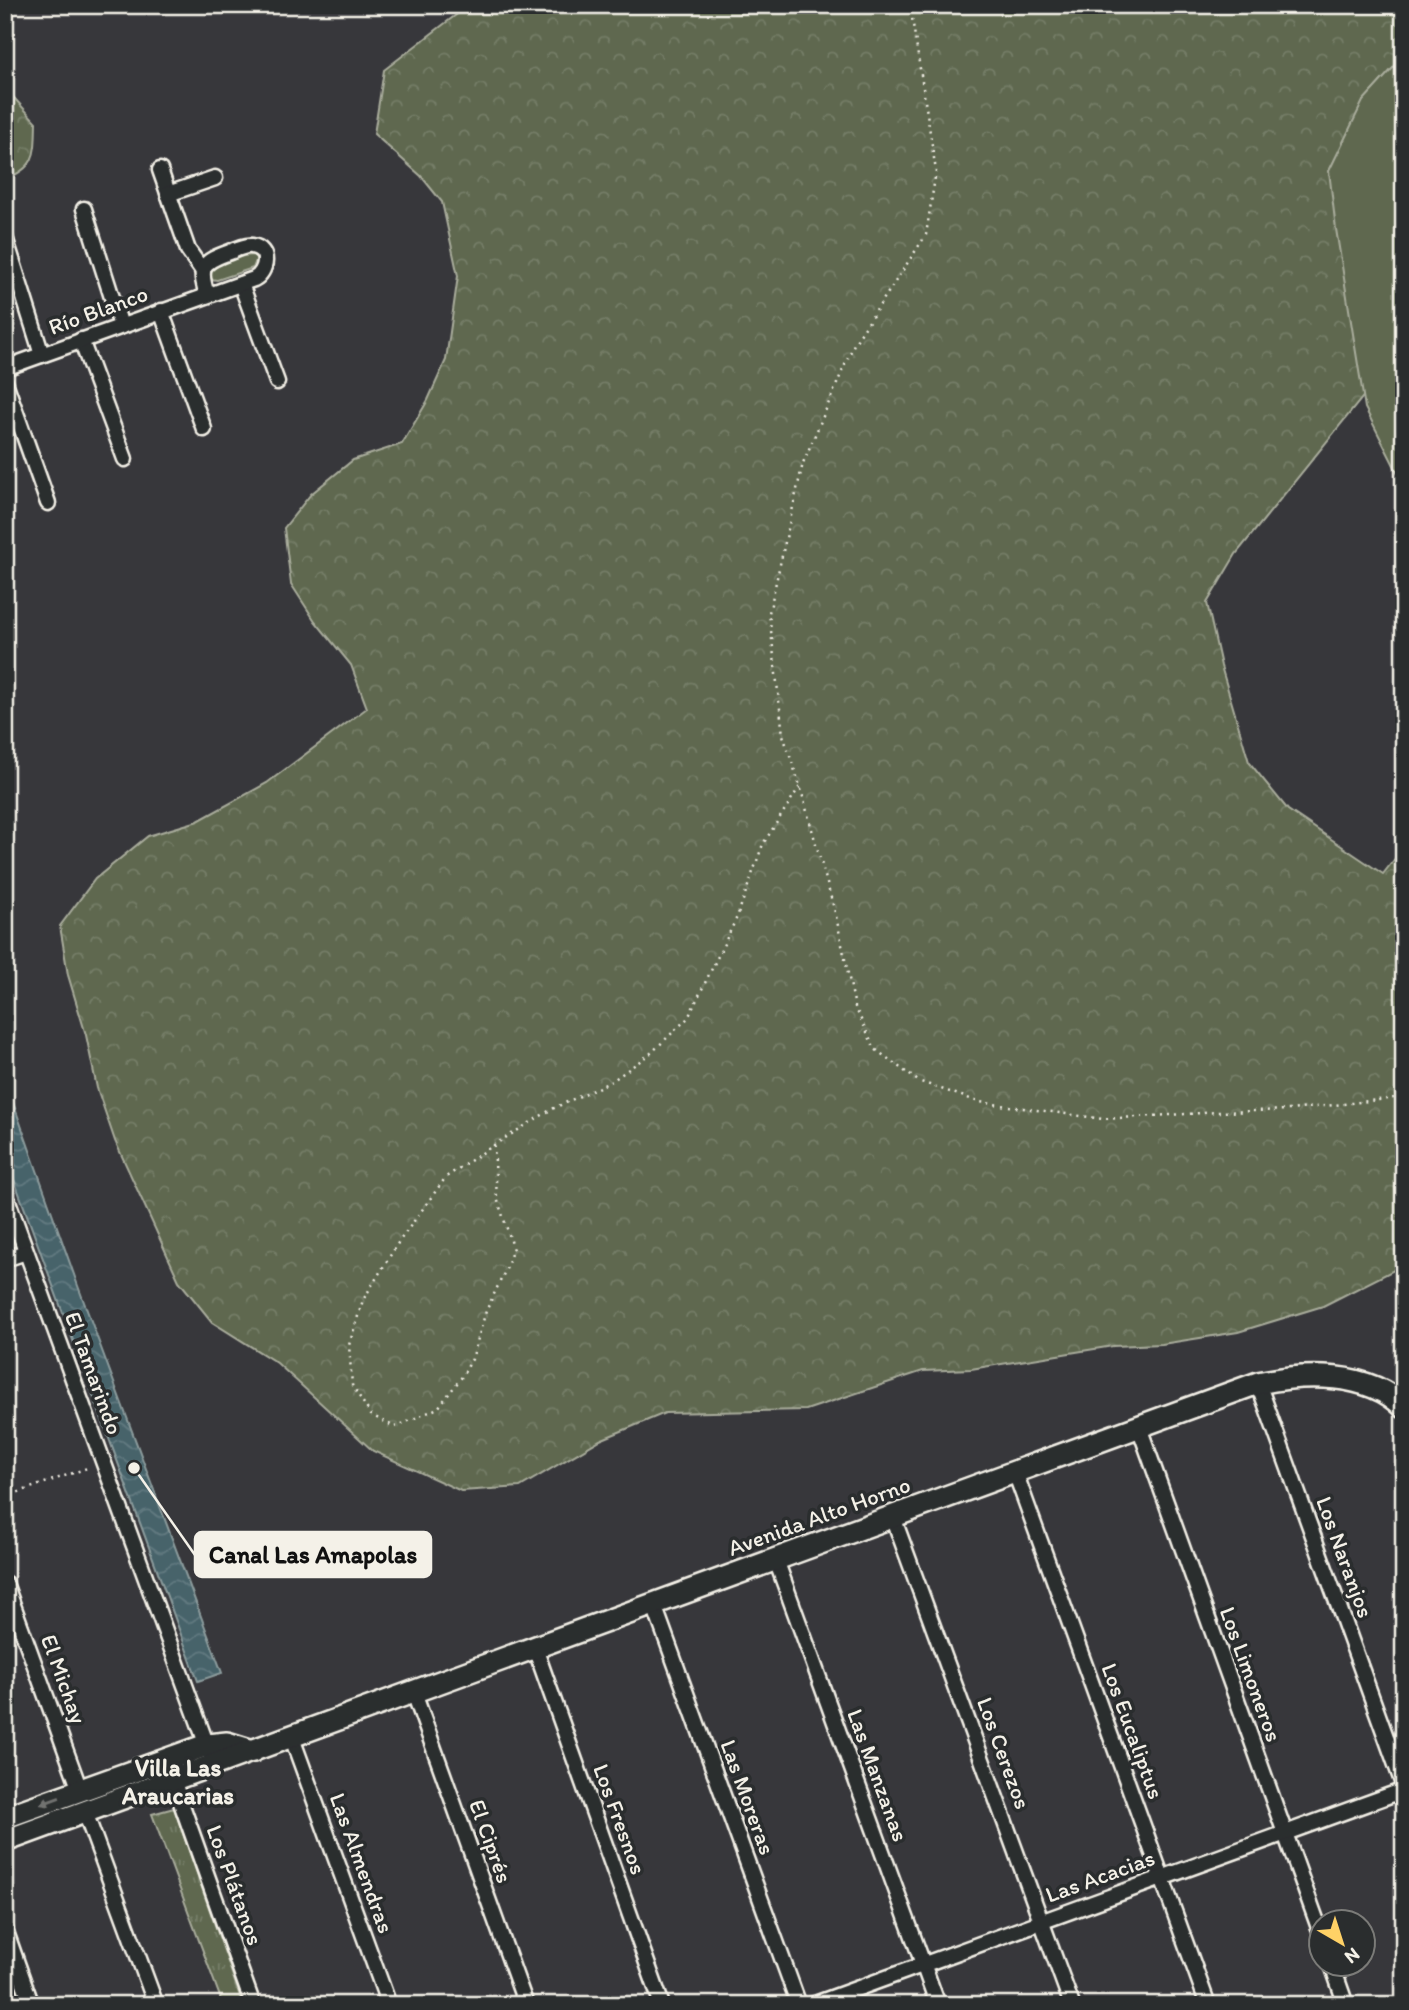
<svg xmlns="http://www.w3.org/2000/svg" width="1409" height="2010" viewBox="0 0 1409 2010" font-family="Itim,sans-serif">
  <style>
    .grass { fill: url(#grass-tufts); stroke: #a9ac9c; stroke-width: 2 }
    .forest { fill: url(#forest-crowns); stroke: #a9ac9c; stroke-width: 2 }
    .park { fill: #5e684f; stroke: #a9ac9c; stroke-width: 2 }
    .water { fill: url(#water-waves); stroke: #8c9c9d; stroke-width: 2 }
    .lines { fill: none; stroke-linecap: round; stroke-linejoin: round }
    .street-casing { stroke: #f4f1e8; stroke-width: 19 }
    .secondary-casing { stroke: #f4f1e8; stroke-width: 26 }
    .path { stroke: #f4f1e8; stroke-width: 2.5; stroke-dasharray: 2 5; stroke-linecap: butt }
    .street { stroke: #2a2d2e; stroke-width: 14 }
    .secondary { stroke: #2a2d2e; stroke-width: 21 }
    .oneway { fill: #71726f }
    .labels { text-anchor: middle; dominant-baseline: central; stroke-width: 7; stroke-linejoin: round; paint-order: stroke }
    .street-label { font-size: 23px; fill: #f4f1e8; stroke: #2a2d2e }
    .neighbourhood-label { font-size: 24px; font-weight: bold; fill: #f4f1e8; stroke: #2a2d2e }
    .leader { fill: none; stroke: #f4f1e8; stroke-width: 2.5 }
    .callout-dot { fill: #f4f1e8; stroke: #2a2d2e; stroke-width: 2.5 }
    .callout { fill: #f4f1e8; stroke: #f4f1e8; stroke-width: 2.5 }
    .callout-label { font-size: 24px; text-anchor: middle; font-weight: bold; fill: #111 }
  </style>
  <defs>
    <pattern id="grass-tufts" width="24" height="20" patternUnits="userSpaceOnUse" patternTransform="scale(1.75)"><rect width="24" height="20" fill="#5e684f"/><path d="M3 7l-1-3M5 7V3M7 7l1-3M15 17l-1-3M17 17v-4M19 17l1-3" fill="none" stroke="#767e68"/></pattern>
    <pattern id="forest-crowns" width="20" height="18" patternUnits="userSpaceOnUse" patternTransform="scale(1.75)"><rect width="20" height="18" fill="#5e684f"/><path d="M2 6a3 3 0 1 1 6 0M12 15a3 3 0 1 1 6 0" fill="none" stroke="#767e68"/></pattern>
    <pattern id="water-waves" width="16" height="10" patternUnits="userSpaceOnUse" patternTransform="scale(1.75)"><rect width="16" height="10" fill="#47636b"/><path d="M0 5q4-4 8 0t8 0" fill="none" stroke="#627a80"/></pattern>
  </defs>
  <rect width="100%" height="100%" fill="#37373b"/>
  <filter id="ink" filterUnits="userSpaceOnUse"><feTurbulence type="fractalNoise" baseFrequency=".0143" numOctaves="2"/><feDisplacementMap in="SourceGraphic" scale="14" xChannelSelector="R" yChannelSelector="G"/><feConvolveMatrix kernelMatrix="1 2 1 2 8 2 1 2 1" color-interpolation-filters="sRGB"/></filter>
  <g filter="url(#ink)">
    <path class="grass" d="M 174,1808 L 243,2005 L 223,2005 L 152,1814 Z"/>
    <g class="forest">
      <path d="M 469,5 L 1404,5 L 1404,56 L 1363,101 L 1379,377 L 1236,554 L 1207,603 L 1221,666 L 1249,762 L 1288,810 L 1383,874 L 1404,847 L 1404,1265 L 1323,1306 L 1238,1332 L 1162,1344 L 1113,1346 L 971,1369 L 923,1371 L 806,1410 L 665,1413 L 600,1440 L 520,1487 L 461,1491 L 373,1451 L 277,1363 L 212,1322 L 179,1281 L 115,1141 L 97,1088 L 86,1035 L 68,975 L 60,926 L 95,879 L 148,836 L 198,821 L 267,783 L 367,708 L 351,665 L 315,621 L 291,584 L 284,528 L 311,494 L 353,460 L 402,444 L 428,400 L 446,360 L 458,276 L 442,202 L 421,176 L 374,134 L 384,70 Z"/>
      <path d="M 5,88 L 36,122 C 35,152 38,167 5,179 Z"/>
    </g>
    <g class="park">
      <path d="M 1404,56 L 1404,485 L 1365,408 L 1336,229 L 1329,171 L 1363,101 Z"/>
      <path d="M 252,255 L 257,258 L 253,268 L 217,280 L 211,279 L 209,274 C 215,261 238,256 252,255 Z"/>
    </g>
    <path class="water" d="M 5,1080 L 78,1286 L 222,1673 L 198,1681 L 5,1155 Z"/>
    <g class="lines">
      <g class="street-casing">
        <g id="street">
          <path d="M 160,170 L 188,250 L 202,270"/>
          <path d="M 168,194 L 215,178"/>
          <path d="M 84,209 L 121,326"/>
          <path d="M 5,237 L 42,355"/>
          <path d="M 241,284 L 277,382"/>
          <path d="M 161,311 L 204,429"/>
          <path d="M 81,340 L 125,459"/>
          <path d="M 5,368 L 254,279 C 267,272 271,249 252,246 C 245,245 237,249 230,252 C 202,262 198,266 207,295"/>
          <path d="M 5,382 L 48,503"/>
          <path d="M 5,1193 L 209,1751"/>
          <path d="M 5,1259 L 26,1252"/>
          <path d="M 1258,1383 L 1404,1787"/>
          <path d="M 1139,1427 L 1322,1936"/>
          <path d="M 1015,1472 L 1208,2005"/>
          <path d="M 893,1517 L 1072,2005"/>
          <path d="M 776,1560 L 938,2005"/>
          <path d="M 5,1583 L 80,1790"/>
          <path d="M 654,1605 L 799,2005"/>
          <path d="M 535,1648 L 662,2005"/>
          <path d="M 414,1693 L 526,2005"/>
          <path d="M 292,1738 L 389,2005"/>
          <path d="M 173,1780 L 253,2005"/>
          <path d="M 85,1812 L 156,2005"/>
          <path d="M 5,1929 L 31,2003"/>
          <path d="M 1332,1965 L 1346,2005"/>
          <path d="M 812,2005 L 1404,1790"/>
        </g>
      </g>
      <g class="secondary-casing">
        <g id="secondary">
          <path d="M 5,1817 L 207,1745 L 227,1743 L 253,1751"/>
          <path d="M 5,1841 L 1258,1383 C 1304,1373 1368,1371 1404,1407"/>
        </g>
      </g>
      <g class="path">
        <path d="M 910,5 L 936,171 L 926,235 L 854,344 L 803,463 L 769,613 L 783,735 L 800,786 L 836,916 L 855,1007 L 875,1049 L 918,1081 L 979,1102 L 1103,1119 L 1219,1112 L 1290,1110 L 1404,1097"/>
        <path d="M 494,1145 L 497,1198 L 513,1247 L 507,1267 L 486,1311 L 472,1359 L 461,1378 L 438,1408 L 395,1427 L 371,1415 L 352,1385 L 349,1345 L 363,1300 L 398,1243 L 446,1177 L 494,1145 L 552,1109 L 612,1081 L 651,1053 L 688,1018 L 737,917 L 763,844 L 800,786"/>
        <path d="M 5,1497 L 90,1467"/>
      </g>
      <use href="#street" class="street"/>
      <use href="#secondary" class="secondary"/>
    </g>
    <defs><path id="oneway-solid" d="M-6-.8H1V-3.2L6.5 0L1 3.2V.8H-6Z" transform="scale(1.75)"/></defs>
    <use class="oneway" href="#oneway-solid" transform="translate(50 1801) rotate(160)"/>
  </g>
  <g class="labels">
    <g class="street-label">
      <text transform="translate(98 310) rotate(-20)">Río Blanco</text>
      <text transform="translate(94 1373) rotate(70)">El Tamarindo</text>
      <text transform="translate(819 1516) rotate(-20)">Avenida Alto Horno</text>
      <text transform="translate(1345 1557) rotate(70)">Los Naranjos</text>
      <text transform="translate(1251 1674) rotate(70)">Los Limoneros</text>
      <text transform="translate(64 1679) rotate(70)">El Michay</text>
      <text transform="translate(1133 1731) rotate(70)">Los Eucaliptus</text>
      <text transform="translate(1004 1753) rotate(70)">Los Cerezos</text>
      <text transform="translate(878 1775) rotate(70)">Las Manzanas</text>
      <text transform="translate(748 1797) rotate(70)">Las Moreras</text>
      <text transform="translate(620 1819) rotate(70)">Los Fresnos</text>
      <text transform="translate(491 1841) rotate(70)">El Ciprés</text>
      <text transform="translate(362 1863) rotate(70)">Las Almendras</text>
      <text transform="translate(1100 1876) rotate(-20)">Las Acacias</text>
      <text transform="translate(235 1885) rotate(70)">Los Plátanos</text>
    </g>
    <g class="neighbourhood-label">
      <text x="178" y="1767">Villa Las<tspan x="178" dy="28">Araucarias</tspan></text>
    </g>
  </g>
  <path class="leader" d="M134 1468L195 1555"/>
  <circle class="callout-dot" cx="134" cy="1468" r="7"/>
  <rect class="callout" x="195" y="1532" width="236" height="45" rx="7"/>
  <g class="callout-label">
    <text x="313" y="1563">Canal Las Amapolas</text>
  </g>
  <rect width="1409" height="2010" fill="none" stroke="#2a2d2e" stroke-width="28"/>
  <rect x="14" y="14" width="1381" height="1982" fill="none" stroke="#f4f1e8" stroke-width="2.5" filter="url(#ink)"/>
  <g transform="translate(1342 1943) rotate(141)"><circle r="33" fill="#2a2d2e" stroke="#7b7b78" stroke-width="2"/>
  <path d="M0-5L12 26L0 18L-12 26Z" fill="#ffd166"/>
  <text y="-10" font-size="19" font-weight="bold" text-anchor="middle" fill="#f4f1e8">N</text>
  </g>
</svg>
